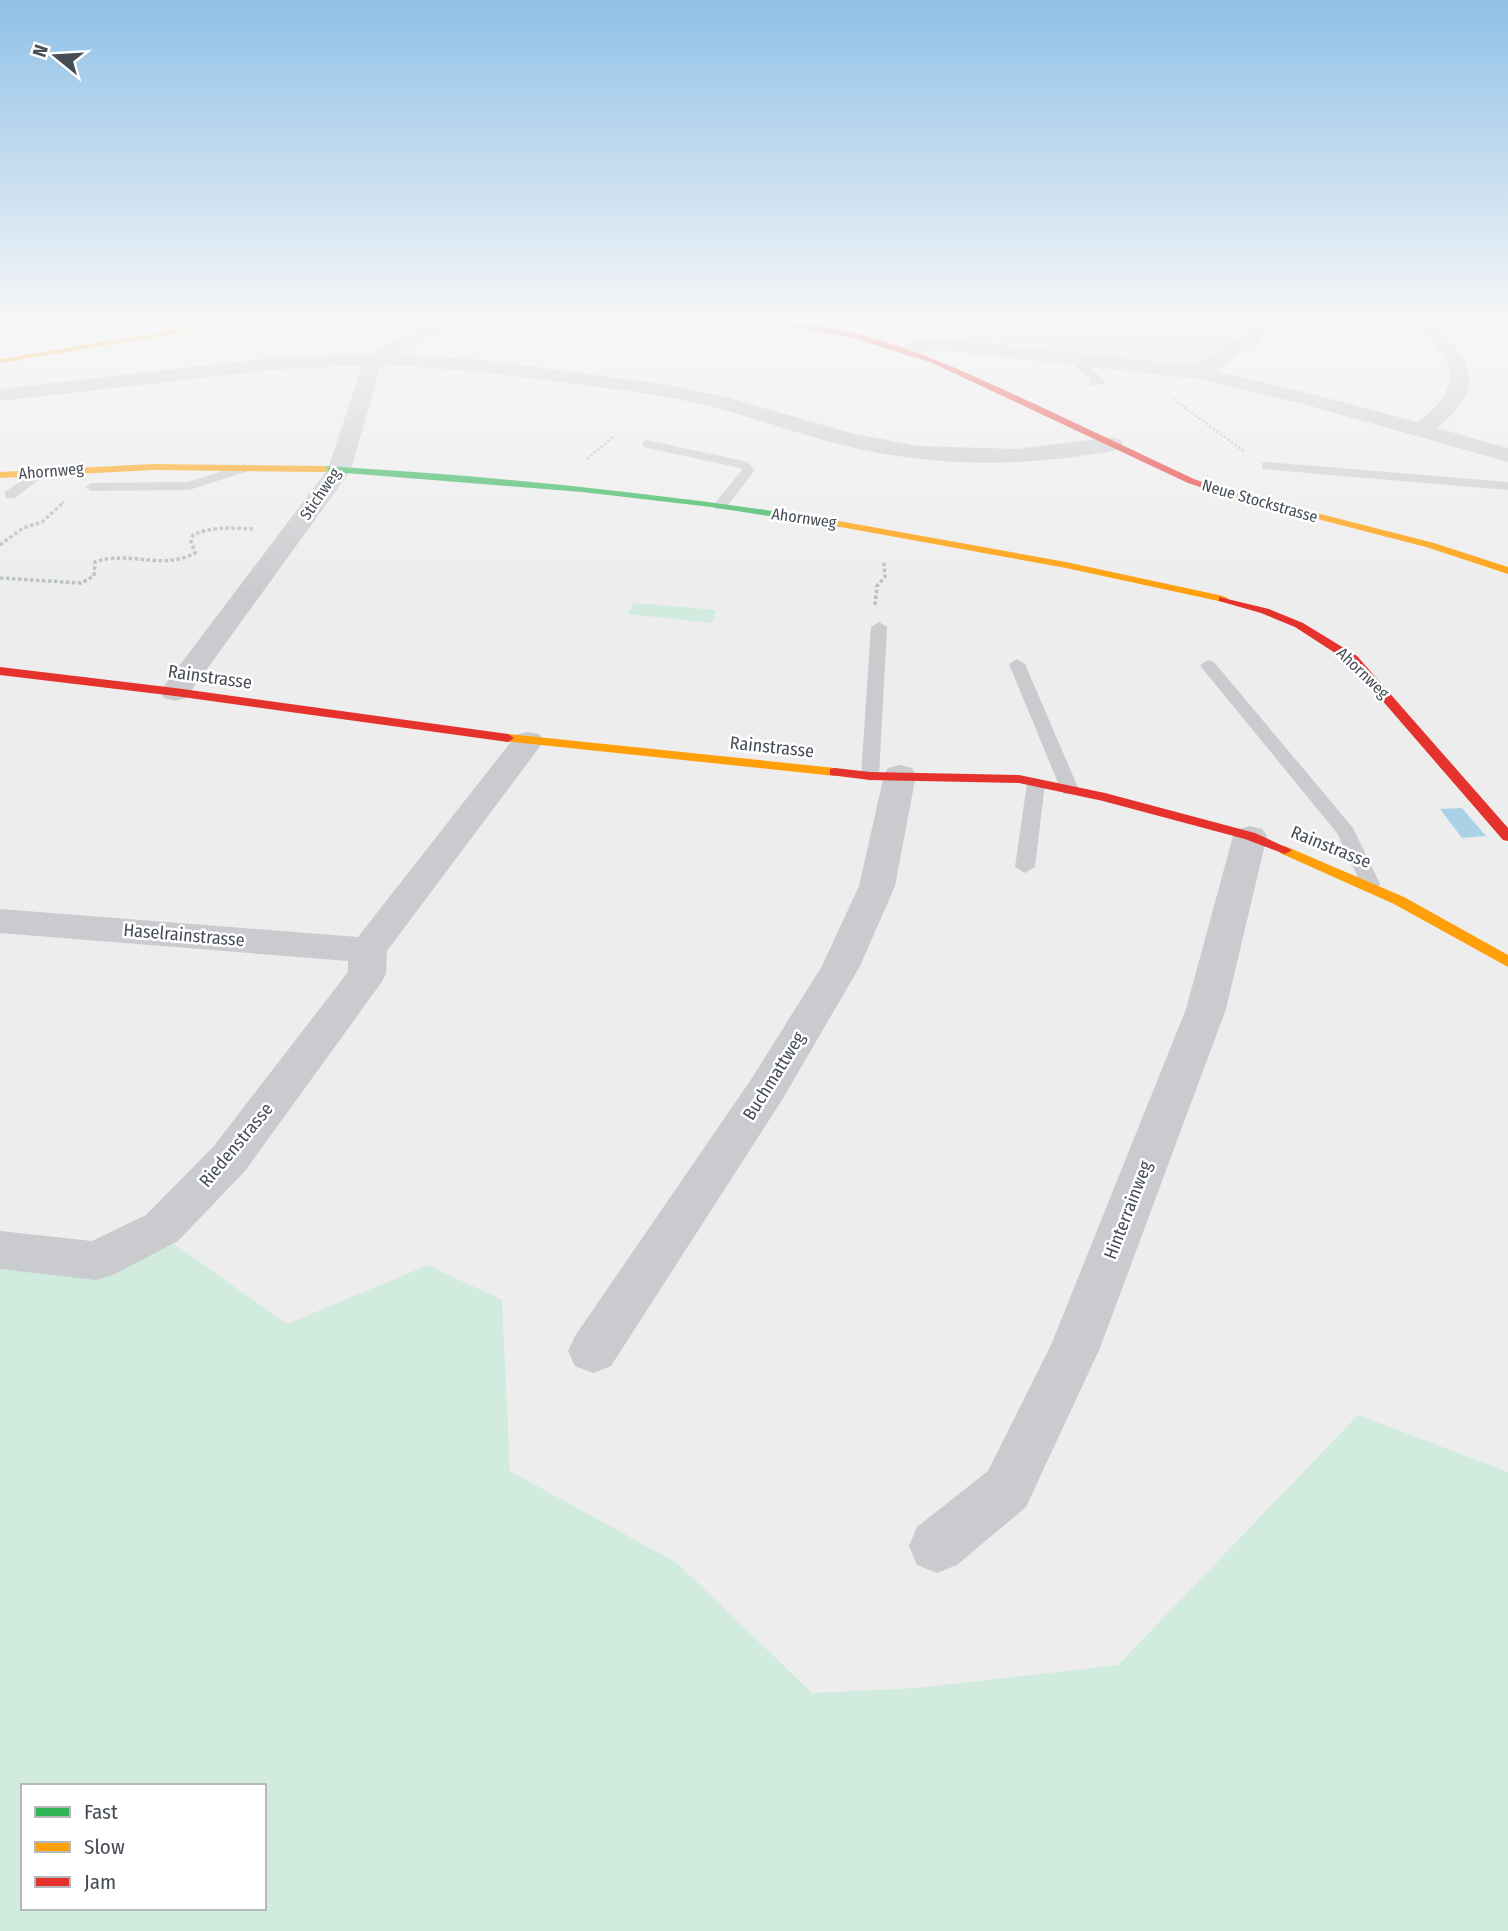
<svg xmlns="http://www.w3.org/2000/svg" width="1508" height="1931" viewBox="0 0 1508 1931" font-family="'Fira Sans Condensed',sans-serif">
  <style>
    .education { fill: #dfdede }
    .green { fill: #d2ebdf; fill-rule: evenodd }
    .water { fill: #aad2e6 }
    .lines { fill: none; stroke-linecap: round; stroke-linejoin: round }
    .path-far1 { stroke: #b7c1bf; stroke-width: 2.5; stroke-dasharray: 2.5 2; stroke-linecap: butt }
    .path { stroke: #b7c1bf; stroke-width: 3.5; stroke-dasharray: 3.5 2.5; stroke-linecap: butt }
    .lane { fill: #c9cbce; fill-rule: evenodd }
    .street { fill: #c9cbce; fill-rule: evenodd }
    .fast { fill: #30b455; fill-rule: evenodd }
    .slow { fill: #ff9f0a; fill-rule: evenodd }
    .jam { fill: #e5322d; fill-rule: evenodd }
    .labels { text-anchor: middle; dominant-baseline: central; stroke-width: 5; stroke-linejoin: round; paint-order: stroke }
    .far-street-label { font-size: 16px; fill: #464d57; stroke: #fff }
    .street-label { font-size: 18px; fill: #464d57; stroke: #fff }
  </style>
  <rect width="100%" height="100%" fill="#ededed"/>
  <path class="education" d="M 923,322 L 1236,322 L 1242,330 L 1196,370 L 923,332 Z"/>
  <g class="green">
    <path d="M 634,603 L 716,610 L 712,623 L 627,614 Z"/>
    <path d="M 163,1236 L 287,1324 L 428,1265 L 502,1300 L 510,1471 L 677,1563 L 812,1693 L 917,1688 L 1118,1665 L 1358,1415 L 1508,1472 L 1508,1931 L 0,1931 L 0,1265 ZM 23,1786 L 264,1786 L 264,1908 L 23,1908 Z"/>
  </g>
  <path class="water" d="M 1462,808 L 1486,836 L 1462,838 L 1440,809 Z"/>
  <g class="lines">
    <g class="path-far1">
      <path d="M 1151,322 L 1167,340"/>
      <path d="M 1173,399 L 1245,452"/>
      <path d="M 587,459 L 613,437"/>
      <path d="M 62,503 L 65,501"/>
    </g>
    <g class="path">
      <path d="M 0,545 L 23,528 L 42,522 L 64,502"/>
      <path d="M 0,578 L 81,583 L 94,576 L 95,562 C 129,550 163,571 195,553 L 191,541 L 193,535 C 213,526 233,528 254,529"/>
      <path d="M 875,605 L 877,586 L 885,577 L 884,562"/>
    </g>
    <g class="lane">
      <path d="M 94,322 L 139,322 L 134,325 L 99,325 Z"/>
      <path d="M 1078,356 L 1086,356 L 1086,365 L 1105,380 L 1105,384 L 1090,386 L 1088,384 L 1092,381 L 1075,366 Z"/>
      <path d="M 647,440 L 748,462 L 755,470 L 725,509 L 715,509 L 715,503 L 742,470 L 740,468 L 643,447 L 643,441 Z"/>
      <path d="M 1266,462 L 1508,482 L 1508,490 L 1262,469 L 1262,463 Z"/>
      <path d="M 244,464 L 250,468 L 248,471 L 189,490 L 91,491 L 85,487 L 91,483 L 188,482 Z"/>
      <path d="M 40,468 L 46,472 L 45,475 L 15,498 L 5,498 L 5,492 Z"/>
      <path d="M 879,622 L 887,627 L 879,776 L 870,781 L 861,776 L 871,627 Z"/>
      <path d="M 1017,659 L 1025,664 L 1079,790 L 1076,794 L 1064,794 L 1061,790 L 1009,664 Z"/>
      <path d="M 1208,660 L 1214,662 L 1353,828 L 1380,884 L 1377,888 L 1363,888 L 1337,833 L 1202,668 L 1200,665 Z"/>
      <path d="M 1036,778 L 1045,783 L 1035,867 L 1025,873 L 1015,867 L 1027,783 Z"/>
    </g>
    <g class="street">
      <path d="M 443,322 L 475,322 L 473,326 L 423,340 L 396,354 L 484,360 L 669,385 L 729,398 L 855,434 L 918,446 L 1016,449 L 1112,437 L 1120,439 L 1123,444 L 1120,449 L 1112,451 C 1026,467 940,467 854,448 C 802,436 752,416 700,404 C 657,394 613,389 569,383 C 507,375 447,368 384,365 L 379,371 L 351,470 L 186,698 L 175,701 L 164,698 L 160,692 L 164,686 L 328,469 L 362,365 L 271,370 L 0,401 L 0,389 L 271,358 L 374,353 C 392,335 419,329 443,322 Z"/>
      <path d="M 1241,322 L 1260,322 L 1265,332 L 1258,342 L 1215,371 L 1312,394 L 1417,422 C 1437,409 1461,382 1445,357 C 1437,344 1424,335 1415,322 L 1435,322 C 1473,363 1487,387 1437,428 L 1508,448 L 1508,462 L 1300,403 L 1198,379 L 941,350 L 927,351 L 908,357 L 898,351 C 909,340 926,339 941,338 L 1194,366 L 1244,334 Z"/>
      <path d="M 528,732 L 539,734 L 544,741 L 387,951 L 386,974 L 381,983 L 245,1171 L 178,1241 L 113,1275 L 96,1280 L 0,1269 L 0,1231 L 92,1241 L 146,1215 L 213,1147 L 348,972 L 348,961 L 0,933 L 0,909 L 358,937 L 517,734 Z"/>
      <path d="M 900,765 L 912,768 L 916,775 L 895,886 L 860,966 L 782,1100 L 611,1366 L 593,1373 L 575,1366 L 568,1351 L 575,1336 L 752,1078 L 822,966 L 859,886 L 884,775 L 888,768 Z"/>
      <path d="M 1250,826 L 1262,829 L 1267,836 L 1226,1009 L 1100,1348 L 1026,1507 L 957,1565 L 937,1573 L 917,1565 L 909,1546 L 917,1527 L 988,1471 L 1051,1345 L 1186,1009 L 1233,836 L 1238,829 Z"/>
    </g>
    <path class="fast" d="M 324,466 C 497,476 668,494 839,521 L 844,524 L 839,527 L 711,507 L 582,492 L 321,471 L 319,469 Z"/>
    <g class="slow">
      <path d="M 225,322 L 246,322 L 0,363 L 0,359 Z"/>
      <path d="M 153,464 L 324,466 L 329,469 L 324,472 L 153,470 L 0,478 L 0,472 Z"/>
      <path d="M 1227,490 L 1434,543 L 1508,567 L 1508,574 L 1426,547 L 1224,495 L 1224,491 Z"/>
      <path d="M 839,521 L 1066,562 L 1223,596 L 1229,599 L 1223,602 L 1066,568 L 835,526 L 835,522 Z"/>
      <path d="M 508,734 L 835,768 L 842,772 L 835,776 L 503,741 L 502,738 Z"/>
      <path d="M 1285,846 L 1404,897 L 1508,955 L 1508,967 L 1394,904 L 1280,853 L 1278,850 Z"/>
    </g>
    <g class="jam">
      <path d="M 766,322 C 862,322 950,365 1035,404 C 1088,429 1141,454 1194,479 L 1232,493 L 1227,496 L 1188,483 L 930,362 L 852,338 Z"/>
      <path d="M 1219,597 L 1269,609 L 1303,623 L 1357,656 L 1508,828 L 1508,841 L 1503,840 L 1349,662 L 1295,627 L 1261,613 L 1219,601 Z"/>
      <path d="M 0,667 L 175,688 L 508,734 L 514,738 L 508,742 L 175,696 L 0,675 Z"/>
      <path d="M 835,768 L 870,772 L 1019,775 L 1105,793 L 1255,833 L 1292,850 L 1285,854 L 1245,839 L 1103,801 L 1019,783 L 870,780 L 830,775 L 830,769 Z"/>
    </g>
  </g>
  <linearGradient id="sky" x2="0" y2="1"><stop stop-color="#8fc0e7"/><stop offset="0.54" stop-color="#f7f7f7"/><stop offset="1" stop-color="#f7f7f7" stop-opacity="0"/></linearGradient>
  <rect width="1508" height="593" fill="url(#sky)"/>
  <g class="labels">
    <g class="far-street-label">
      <text transform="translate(51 471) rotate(-5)">Ahornweg</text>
      <text transform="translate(320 494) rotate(-56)">Stichweg</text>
      <text transform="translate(1260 501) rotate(16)">Neue Stockstrasse</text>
      <text transform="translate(804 518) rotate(8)">Ahornweg</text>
      <text transform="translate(1363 673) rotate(44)">Ahornweg</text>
    </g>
    <g class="street-label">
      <text transform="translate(210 677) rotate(8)">Rainstrasse</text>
      <text transform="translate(772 747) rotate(6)">Rainstrasse</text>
      <text transform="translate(1331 847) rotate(22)">Rainstrasse</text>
      <text transform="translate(184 935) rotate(5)">Haselrainstrasse</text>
      <text transform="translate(774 1076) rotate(-58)">Buchmattweg</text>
      <text transform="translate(236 1145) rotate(-50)">Riedenstrasse</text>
      <text transform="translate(1128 1210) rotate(-69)">Hinterrainweg</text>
    </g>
  </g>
  <rect x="21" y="1784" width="245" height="126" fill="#ffffff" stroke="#b5b8bc" stroke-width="2"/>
  <rect x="35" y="1807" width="35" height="10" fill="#30b455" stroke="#b5b8bc" stroke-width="2"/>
  <text x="84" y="1819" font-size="21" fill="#464d57">Fast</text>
  <rect x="35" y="1842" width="35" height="10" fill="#ff9f0a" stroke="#b5b8bc" stroke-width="2"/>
  <text x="84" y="1854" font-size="21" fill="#464d57">Slow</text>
  <rect x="35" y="1877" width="35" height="10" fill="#e5322d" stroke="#b5b8bc" stroke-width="2"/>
  <text x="84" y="1889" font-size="21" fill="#464d57">Jam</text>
  <g transform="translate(56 56) rotate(288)" stroke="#ffffff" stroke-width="5" paint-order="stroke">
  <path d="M0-5L12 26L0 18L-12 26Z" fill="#464d57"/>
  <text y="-10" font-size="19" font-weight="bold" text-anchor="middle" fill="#464d57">N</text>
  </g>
</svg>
